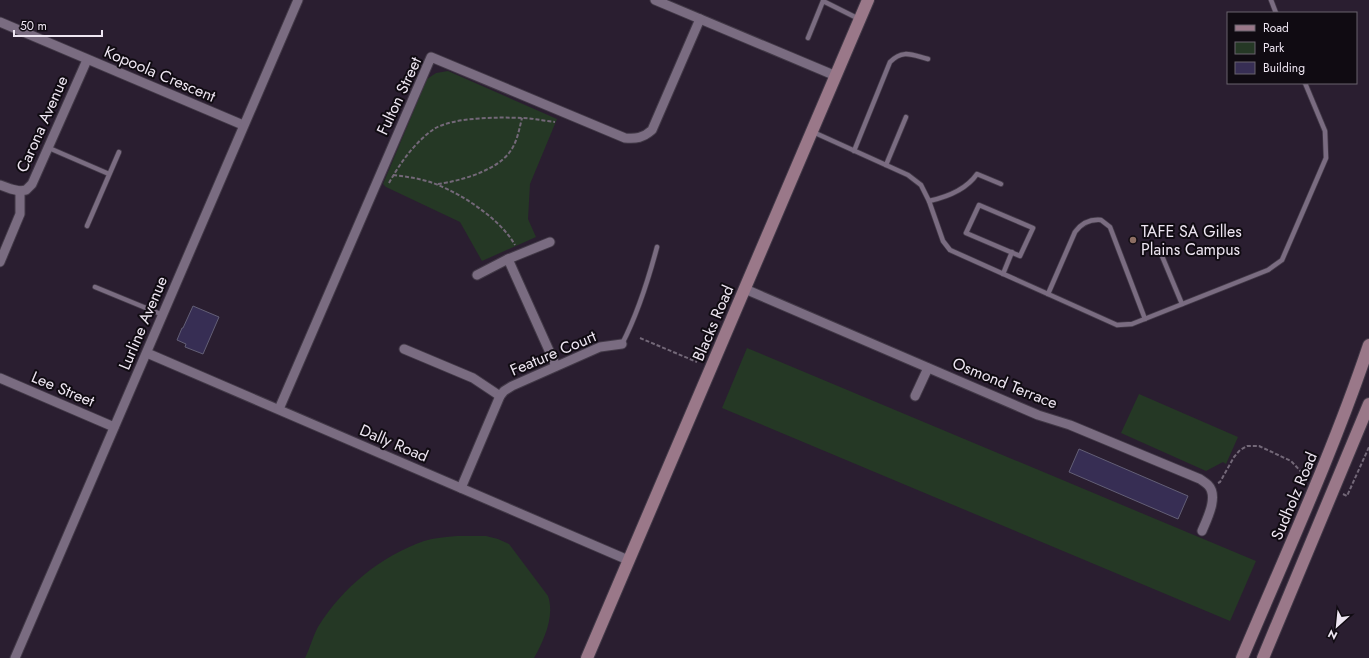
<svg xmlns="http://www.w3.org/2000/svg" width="1369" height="658" viewBox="0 0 1369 658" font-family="Jost,sans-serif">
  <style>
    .green { fill: #253825 }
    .building { fill: #372e54; stroke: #635f76 }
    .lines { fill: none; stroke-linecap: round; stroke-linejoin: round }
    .lane-casing { stroke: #423947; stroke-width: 6 }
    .street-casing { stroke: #423947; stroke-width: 11 }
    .secondary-casing { stroke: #423947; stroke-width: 14 }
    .path { stroke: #736878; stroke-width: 2; stroke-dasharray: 4 2; stroke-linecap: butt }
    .lane { stroke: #7a6c81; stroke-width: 4.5 }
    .street { stroke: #7a6c81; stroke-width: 9 }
    .secondary { stroke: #9a7889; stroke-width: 12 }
    .education-dot { fill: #8d6e63; stroke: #100b12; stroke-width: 1.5 }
    .labels { text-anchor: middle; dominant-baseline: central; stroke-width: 4; stroke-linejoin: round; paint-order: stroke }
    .street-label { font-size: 16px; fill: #eee6f2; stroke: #100b12 }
    .poi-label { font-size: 16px; fill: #eee6f2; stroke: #100b12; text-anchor: start }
  </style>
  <rect width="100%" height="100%" fill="#2a1e30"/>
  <g class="green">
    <path d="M 448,71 L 557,119 L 530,184 L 528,219 L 536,237 L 482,261 L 460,222 L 386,187 L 383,184 L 427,79 L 436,73 Z"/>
    <path d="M 747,348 L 1256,561 L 1230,621 L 722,408 Z"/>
    <path d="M 1139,394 L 1238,437 L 1226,464 L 1223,462 L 1206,471 L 1121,433 Z"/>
    <path d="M 457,536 L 486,536 L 498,539 L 509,544 L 548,596 C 555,616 544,640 534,658 L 305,658 C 310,648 313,636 318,627 C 342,588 381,556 424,541 C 434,538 446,537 457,536 Z"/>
  </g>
  <g class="building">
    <path d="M 193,306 L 219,317 L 203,354 L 185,347 L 186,344 L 177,340 L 182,328 L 183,328 Z"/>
    <path d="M 1079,449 L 1188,496 L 1178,519 L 1069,472 Z"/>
  </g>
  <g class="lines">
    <g class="lane-casing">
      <g id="lane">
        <path d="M 1271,0 L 1276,13"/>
        <path d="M 808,38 L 823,1 L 859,19"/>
        <path d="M 813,132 L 908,175 L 921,185 L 929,201 L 943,241 L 950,250 L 1117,325 L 1132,324 L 1268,270 L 1282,260 L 1326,158 L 1325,131 L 1305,83"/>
        <path d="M 49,148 L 109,174"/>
        <path d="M 854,151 L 890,62 C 903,49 912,55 928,59"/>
        <path d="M 886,165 L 906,117"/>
        <path d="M 929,201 C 947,197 966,190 977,174 L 1001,184"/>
        <path d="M 979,205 L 1033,228 L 1020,256 L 966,233 Z"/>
        <path d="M 87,226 L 119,152"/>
        <path d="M 1162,256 L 1182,304"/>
        <path d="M 1003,274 L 1012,252"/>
        <path d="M 95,287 L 163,315"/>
        <path d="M 1048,294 L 1075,232 C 1081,224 1090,219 1101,220 L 1110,227 L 1145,319"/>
        <path d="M 622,344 C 638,313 648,281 657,247"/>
      </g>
    </g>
    <g class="street-casing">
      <g id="street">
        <path d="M 655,0 L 836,76"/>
        <path d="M 0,22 L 243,125"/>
        <path d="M 0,185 L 11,189 L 20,191"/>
        <path d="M 508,259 L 556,366"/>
        <path d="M 0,262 L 20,214 L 20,191 L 26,190 L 32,184 L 87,60"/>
        <path d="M 477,275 L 508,259 L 550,242"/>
        <path d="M 745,289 L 1038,415 L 1070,425 L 1200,479 C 1203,481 1206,483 1208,485 C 1219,496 1207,519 1202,531"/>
        <path d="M 404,349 L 473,378 L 500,396"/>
        <path d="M 147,353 L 628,560"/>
        <path d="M 0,378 L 114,427"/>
        <path d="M 915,396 L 928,368"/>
        <path d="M 279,409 L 431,57 L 625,138 C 636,139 643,138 652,130 L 700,19"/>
        <path d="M 461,488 L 500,396 L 504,391 L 512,386 L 600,347 L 622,344"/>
        <path d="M 15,658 L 298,0"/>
      </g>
    </g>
    <g class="secondary-casing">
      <g id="secondary">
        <path d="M 587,658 L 868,0"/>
        <path d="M 1242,658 C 1286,554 1333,452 1369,345"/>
        <path d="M 1263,658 L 1369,404"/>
      </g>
    </g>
    <g class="path">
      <path d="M 393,175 C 409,177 424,179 438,185 C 465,196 501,220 515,245"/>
      <path d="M 389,183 C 400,163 415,142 434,129 C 453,117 499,117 522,118 C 533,118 544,121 555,122"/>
      <path d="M 438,184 C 460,181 495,171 509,153 C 517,143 519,130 522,118"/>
      <path d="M 640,338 L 697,362"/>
      <path d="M 1218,483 L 1220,482 L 1234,457 L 1240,450 L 1247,446 L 1259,446 L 1291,461 L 1306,477"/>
      <path d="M 1343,494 L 1347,496 L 1369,447"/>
    </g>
    <use href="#lane" class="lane"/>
    <use href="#street" class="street"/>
    <use href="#secondary" class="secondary"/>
  </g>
  <circle class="education-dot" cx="1133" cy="240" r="4"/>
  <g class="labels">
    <g class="street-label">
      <text transform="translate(160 74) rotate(23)">Kopoola Crescent</text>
      <text transform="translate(399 96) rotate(-65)">Fulton Street</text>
      <text transform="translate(42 124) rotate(-66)">Carona Avenue</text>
      <text transform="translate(143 323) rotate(-67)">Lurline Avenue</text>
      <text transform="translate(713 323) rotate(-67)">Blacks Road</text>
      <text transform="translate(553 353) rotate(-23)">Feature Court</text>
      <text transform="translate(1005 383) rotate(22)">Osmond Terrace</text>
      <text transform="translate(63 389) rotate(23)">Lee Street</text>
      <text transform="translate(394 443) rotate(23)">Dally Road</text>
      <text transform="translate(1294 496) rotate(-67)">Sudholz Road</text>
    </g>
    <g class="poi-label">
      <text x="1141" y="231">TAFE SA Gilles<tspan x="1141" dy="18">Plains Campus</tspan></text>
    </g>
  </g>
  <rect x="1227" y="12" width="130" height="72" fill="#100b12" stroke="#69636c"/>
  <rect x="1235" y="25" width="20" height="6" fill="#9a7889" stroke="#69636c"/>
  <text x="1263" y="32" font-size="12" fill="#eee6f2">Road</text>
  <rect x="1235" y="42" width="20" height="12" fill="#253825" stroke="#69636c"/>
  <text x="1263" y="52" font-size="12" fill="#eee6f2">Park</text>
  <rect x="1235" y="62" width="20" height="12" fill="#372e54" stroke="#69636c"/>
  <text x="1263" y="72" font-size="12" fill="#eee6f2">Building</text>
  <g transform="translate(1337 626) rotate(207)" stroke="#100b12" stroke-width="3" paint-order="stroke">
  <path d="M0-3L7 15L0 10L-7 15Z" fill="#eee6f2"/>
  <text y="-6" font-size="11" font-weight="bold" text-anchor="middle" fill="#eee6f2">N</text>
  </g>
  <path d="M14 30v6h88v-6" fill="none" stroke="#eee6f2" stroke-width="2"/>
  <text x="20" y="30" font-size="12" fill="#eee6f2" stroke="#100b12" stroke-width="3" paint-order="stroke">50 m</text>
</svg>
